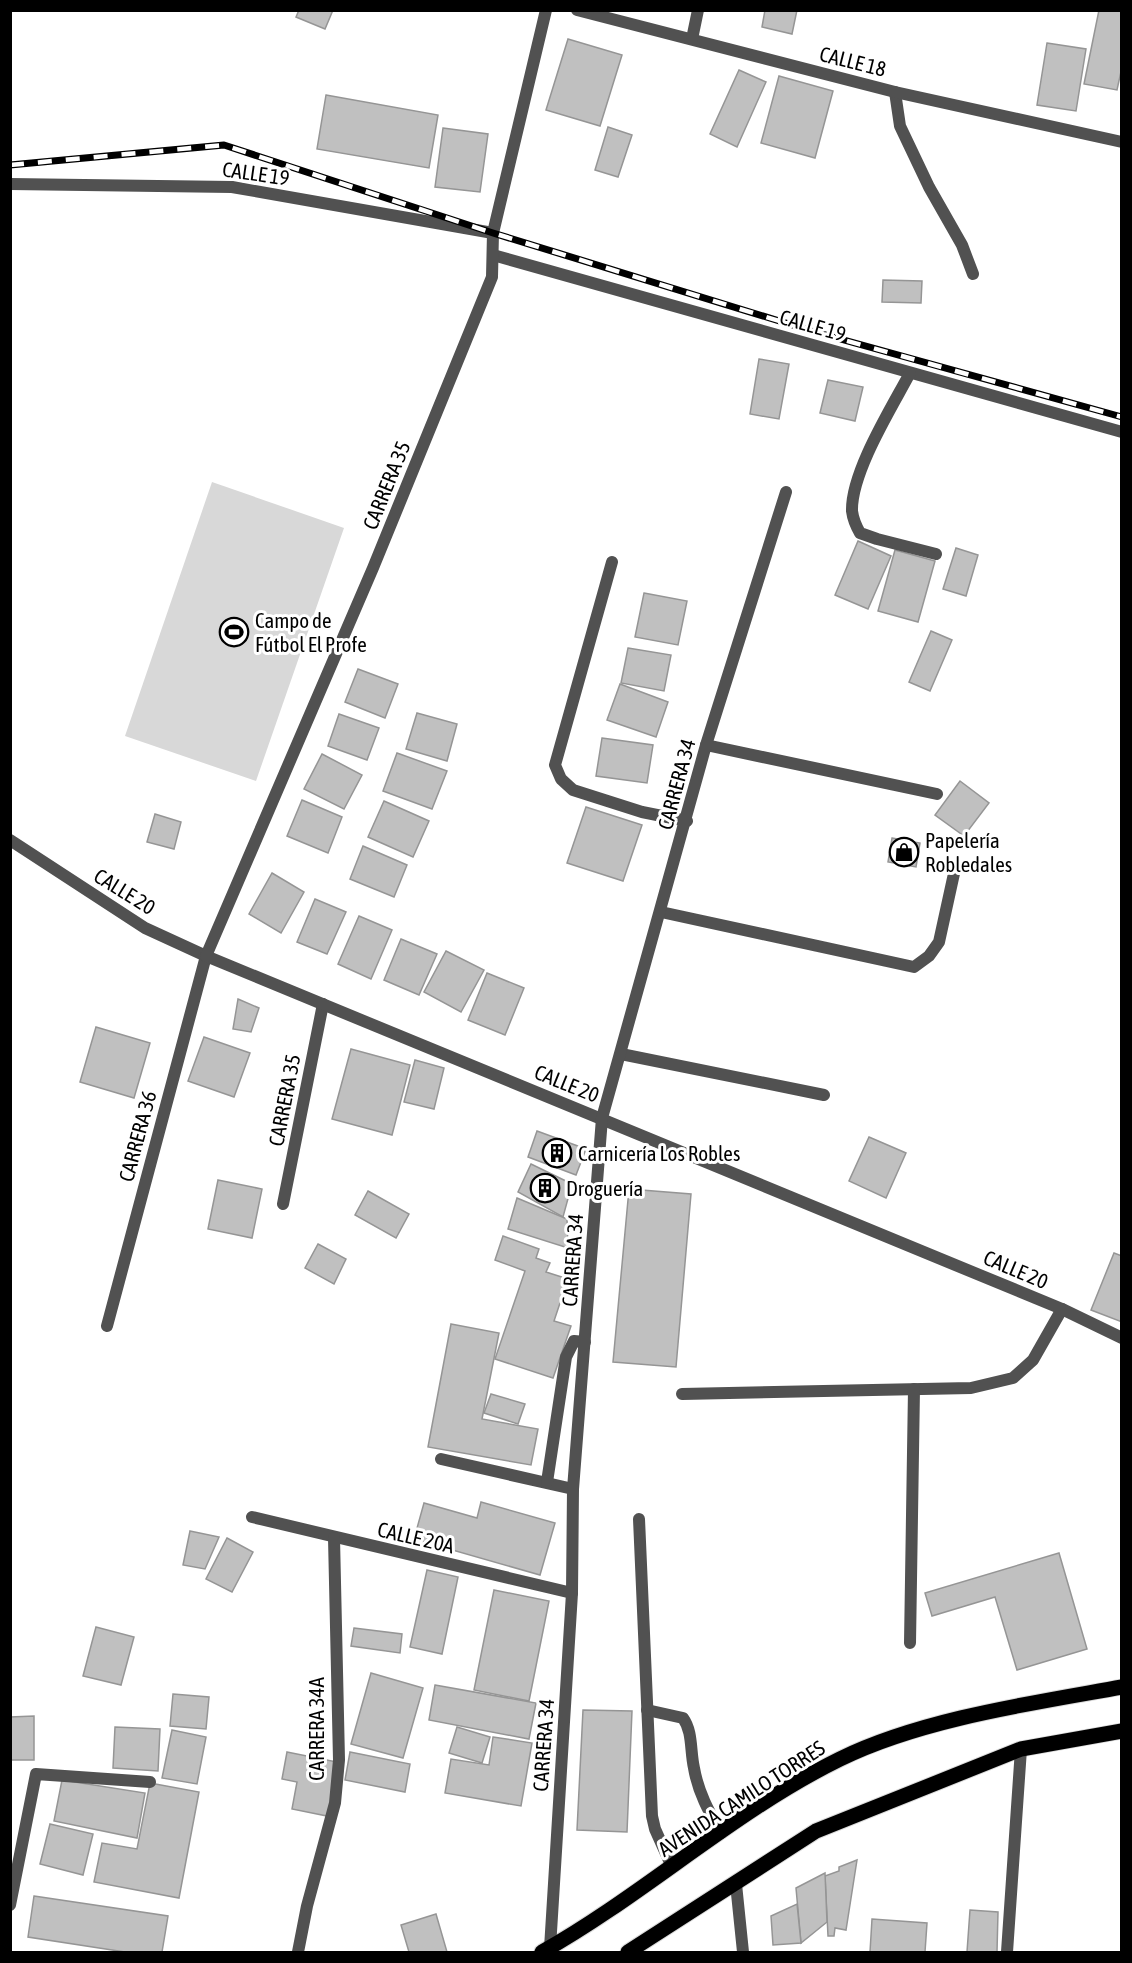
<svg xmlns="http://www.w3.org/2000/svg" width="1132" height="1963" viewBox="0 0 1132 1963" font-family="'Asap Condensed',sans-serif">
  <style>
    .green { fill: #d8d8d8 }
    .building { fill: #c0c0c0; stroke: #959595; stroke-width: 1.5 }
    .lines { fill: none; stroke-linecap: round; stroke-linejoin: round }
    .primary-casing { stroke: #dbdbdb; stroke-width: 17 }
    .lane { stroke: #515151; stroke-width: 12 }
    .street { stroke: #515151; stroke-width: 12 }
    .primary { stroke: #000; stroke-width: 15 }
    .rail-casing { stroke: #000; stroke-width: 7 }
    .rail { stroke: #fff; stroke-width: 4.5; stroke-dasharray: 14; stroke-linecap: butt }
    .labels { text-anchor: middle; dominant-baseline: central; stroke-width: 6; stroke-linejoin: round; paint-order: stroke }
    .street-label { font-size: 21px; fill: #000; stroke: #fff }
    .poi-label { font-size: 21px; fill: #000; stroke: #fff; text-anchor: start }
  </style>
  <rect width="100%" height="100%" fill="#fff"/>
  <path class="green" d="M 212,482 L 344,528 L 256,781 L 125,736 Z"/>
  <g class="building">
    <path d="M 299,10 L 333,10 L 325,29 L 296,17 Z"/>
    <path d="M 765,10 L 797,10 L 792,34 L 762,27 Z"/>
    <path d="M 1099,10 L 1122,10 L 1122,67 L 1117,90 L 1084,84 Z"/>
    <path d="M 568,39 L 622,55 L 600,126 L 546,110 Z"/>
    <path d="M 1047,43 L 1086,49 L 1076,111 L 1037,105 Z"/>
    <path d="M 739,70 L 766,82 L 737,147 L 710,134 Z"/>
    <path d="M 779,76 L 833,91 L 815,158 L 761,143 Z"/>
    <path d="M 326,95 L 438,115 L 429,168 L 317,149 Z"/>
    <path d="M 608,127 L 632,135 L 618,177 L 595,170 Z"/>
    <path d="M 443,128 L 488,134 L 480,192 L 435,187 Z"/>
    <path d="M 883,280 L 922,281 L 921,303 L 882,302 Z"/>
    <path d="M 759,359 L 789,364 L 779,419 L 750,414 Z"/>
    <path d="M 828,380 L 863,387 L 855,421 L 820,413 Z"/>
    <path d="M 858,541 L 891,556 L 868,609 L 835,595 Z"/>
    <path d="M 956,548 L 978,555 L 966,596 L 943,589 Z"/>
    <path d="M 895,550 L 935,561 L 918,622 L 878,611 Z"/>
    <path d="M 644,593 L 687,601 L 678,645 L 635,637 Z"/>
    <path d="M 931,631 L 952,640 L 930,691 L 909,682 Z"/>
    <path d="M 628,648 L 671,655 L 664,691 L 621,683 Z"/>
    <path d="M 358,669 L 398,684 L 385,718 L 345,702 Z"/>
    <path d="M 620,684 L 668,702 L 656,737 L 607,720 Z"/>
    <path d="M 417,713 L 457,724 L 447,761 L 406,749 Z"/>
    <path d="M 339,714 L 379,728 L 367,760 L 328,746 Z"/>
    <path d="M 602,738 L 653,745 L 647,783 L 596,776 Z"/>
    <path d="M 397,753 L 447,771 L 432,809 L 383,791 Z"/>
    <path d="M 322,754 L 362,775 L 344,809 L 304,789 Z"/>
    <path d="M 960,781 L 989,803 L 964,836 L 935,815 Z"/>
    <path d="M 302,800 L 342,817 L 328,853 L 287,836 Z"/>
    <path d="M 384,801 L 429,821 L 413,857 L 368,837 Z"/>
    <path d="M 586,807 L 642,825 L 623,881 L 567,863 Z"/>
    <path d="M 155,814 L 181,822 L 174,849 L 147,842 Z"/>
    <path d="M 892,838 L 920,843 L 916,867 L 888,862 Z"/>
    <path d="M 363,846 L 407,865 L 394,897 L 350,879 Z"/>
    <path d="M 272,873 L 304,892 L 281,933 L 249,914 Z"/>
    <path d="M 315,899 L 346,912 L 327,954 L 297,942 Z"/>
    <path d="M 359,916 L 392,930 L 371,979 L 338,964 Z"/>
    <path d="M 401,939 L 437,954 L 419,995 L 384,980 Z"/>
    <path d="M 446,951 L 484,970 L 461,1012 L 424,992 Z"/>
    <path d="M 487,973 L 524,988 L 505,1035 L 468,1020 Z"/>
    <path d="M 238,999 L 259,1008 L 251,1032 L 233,1029 Z"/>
    <path d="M 96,1027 L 150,1043 L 134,1098 L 80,1082 Z"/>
    <path d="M 204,1037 L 250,1053 L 234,1097 L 188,1081 Z"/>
    <path d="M 351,1049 L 410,1065 L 392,1135 L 332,1119 Z"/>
    <path d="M 415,1060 L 444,1068 L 434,1109 L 404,1102 Z"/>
    <path d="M 537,1131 L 586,1149 L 576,1175 L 528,1157 Z"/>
    <path d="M 869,1137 L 906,1153 L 886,1198 L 849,1181 Z"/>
    <path d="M 531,1164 L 572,1184 L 563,1217 L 518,1192 Z"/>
    <path d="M 218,1180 L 262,1189 L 252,1238 L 208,1229 Z"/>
    <path d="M 629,1189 L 691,1194 L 676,1367 L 613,1362 Z"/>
    <path d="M 368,1191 L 409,1214 L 396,1238 L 355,1215 Z"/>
    <path d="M 517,1198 L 567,1219 L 568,1248 L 508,1229 Z"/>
    <path d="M 503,1236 L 539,1249 L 536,1258 L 550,1263 L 546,1272 L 568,1279 L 554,1321 L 571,1326 L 553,1378 L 495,1359 L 525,1271 L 495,1260 Z"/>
    <path d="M 318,1244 L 346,1259 L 334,1284 L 305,1268 Z"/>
    <path d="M 1114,1253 L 1122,1256 L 1122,1322 L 1091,1310 Z"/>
    <path d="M 451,1324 L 499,1333 L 482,1419 L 538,1429 L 531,1465 L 428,1447 Z"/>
    <path d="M 491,1394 L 525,1404 L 518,1424 L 484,1413 Z"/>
    <path d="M 481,1502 L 555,1523 L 540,1575 L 414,1539 L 424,1503 L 477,1518 Z"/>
    <path d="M 190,1531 L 219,1537 L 205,1569 L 183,1565 Z"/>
    <path d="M 227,1538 L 253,1552 L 232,1592 L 206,1579 Z"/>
    <path d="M 1059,1553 L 1087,1649 L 1017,1670 L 995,1597 L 932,1616 L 925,1593 Z"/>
    <path d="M 427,1570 L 458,1577 L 442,1654 L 410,1647 Z"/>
    <path d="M 494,1590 L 549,1601 L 529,1701 L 474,1690 Z"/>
    <path d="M 96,1627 L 134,1637 L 121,1685 L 83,1676 Z"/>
    <path d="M 354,1628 L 402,1634 L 400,1653 L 351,1646 Z"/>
    <path d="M 371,1673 L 423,1688 L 403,1758 L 351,1744 Z"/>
    <path d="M 435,1685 L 536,1703 L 529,1739 L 429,1720 Z"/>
    <path d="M 173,1694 L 209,1697 L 206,1729 L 170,1726 Z"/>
    <path d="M 583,1710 L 632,1711 L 627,1832 L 577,1830 Z"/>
    <path d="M 34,1716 L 34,1760 L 10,1760 L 10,1717 Z"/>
    <path d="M 115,1727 L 160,1729 L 158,1771 L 113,1768 Z"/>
    <path d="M 457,1727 L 490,1737 L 482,1763 L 449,1753 Z"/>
    <path d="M 172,1730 L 206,1737 L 197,1784 L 162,1778 Z"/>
    <path d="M 493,1737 L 532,1743 L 521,1806 L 445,1793 L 451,1759 L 489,1765 Z"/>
    <path d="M 287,1752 L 342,1763 L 332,1817 L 292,1809 L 297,1782 L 282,1779 Z"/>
    <path d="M 350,1752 L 410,1764 L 405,1792 L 345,1780 Z"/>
    <path d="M 62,1780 L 145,1793 L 137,1838 L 54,1821 Z"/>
    <path d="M 150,1783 L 199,1792 L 179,1898 L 94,1882 L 102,1843 L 137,1849 Z"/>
    <path d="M 50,1824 L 93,1834 L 83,1875 L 40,1864 Z"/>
    <path d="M 857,1860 L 846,1930 L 835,1928 L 834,1936 L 828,1936 L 825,1876 L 839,1871 L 839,1867 Z"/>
    <path d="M 825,1873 L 827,1922 L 801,1943 L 796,1888 Z"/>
    <path d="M 34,1896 L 168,1916 L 162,1952 L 125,1952 L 28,1937 Z"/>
    <path d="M 797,1904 L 801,1943 L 773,1945 L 771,1916 Z"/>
    <path d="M 970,1910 L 998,1912 L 997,1952 L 967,1952 Z"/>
    <path d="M 436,1914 L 447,1952 L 409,1952 L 401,1925 Z"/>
    <path d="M 872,1919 L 927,1923 L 925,1952 L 870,1952 Z"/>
  </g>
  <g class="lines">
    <g class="primary-casing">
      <g id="primary">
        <path d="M 542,1952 C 645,1894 734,1811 840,1759 C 921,1719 1033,1703 1122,1687"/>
        <path d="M 628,1952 L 816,1831 L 1021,1749 L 1122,1731"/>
      </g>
    </g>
    <g class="lane">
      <path d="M 895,92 L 900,126 L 929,187 L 962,245 L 973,274"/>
      <path d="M 612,562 L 555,765 L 561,779 L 573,790 L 642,812 L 687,821"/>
      <path d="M 706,745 L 937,794"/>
      <path d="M 661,912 L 914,967 L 929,956 L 939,942 L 955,869"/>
      <path d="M 621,1054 L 824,1095"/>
      <path d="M 283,1204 L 323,1004"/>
      <path d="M 107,1326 L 206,956"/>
      <path d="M 682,1394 L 971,1388 L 1013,1378 L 1033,1360 L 1062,1309"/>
      <path d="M 639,1519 L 652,1816 L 655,1829 L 672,1867"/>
      <path d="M 910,1643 L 914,1389"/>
      <path d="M 647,1710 L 683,1718 C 693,1732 690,1751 694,1768 C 698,1792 709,1812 721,1833"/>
      <path d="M 736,1884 L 743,1952"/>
      <path d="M 1007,1952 L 1021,1749"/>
    </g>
    <g class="street">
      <path d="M 577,10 L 895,92 L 1122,142"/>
      <path d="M 692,39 L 698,10"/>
      <path d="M 10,184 L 232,187 L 493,233"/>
      <path d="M 493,255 L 1122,432"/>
      <path d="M 910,373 C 892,407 851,472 852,511 C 853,519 856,526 860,533 L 877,539 L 936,554"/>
      <path d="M 10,840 L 145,928 L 206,956 L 1062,1309 L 1122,1338"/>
      <path d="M 206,956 L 373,568 L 492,277 L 493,233 L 546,10"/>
      <path d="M 441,1459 L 573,1489"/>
      <path d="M 547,1482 L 566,1357 L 574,1341 L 585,1342"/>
      <path d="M 252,1517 L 572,1593"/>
      <path d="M 10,1905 L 36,1774 L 150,1782"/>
      <path d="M 550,1948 L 572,1593 L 573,1489 L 602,1118 L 706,745 L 786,492"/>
      <path d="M 298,1952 L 307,1906 L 335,1803 L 339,1760 L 334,1538"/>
    </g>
    <use href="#primary" class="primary"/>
    <g class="rail-casing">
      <path id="rail" d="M 10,165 L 224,145 L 493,233 L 815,332 L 1122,417"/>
    </g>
    <use href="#rail" class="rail"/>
  </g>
  <defs>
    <g id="stadium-ring" transform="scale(1.5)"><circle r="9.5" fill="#fff" stroke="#000" stroke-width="1.5"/><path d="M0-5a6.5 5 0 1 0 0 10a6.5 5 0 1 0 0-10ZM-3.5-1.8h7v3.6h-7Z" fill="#000"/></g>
    <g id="shop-ring" transform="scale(1.5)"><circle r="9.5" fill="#fff" stroke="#000" stroke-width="1.5"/><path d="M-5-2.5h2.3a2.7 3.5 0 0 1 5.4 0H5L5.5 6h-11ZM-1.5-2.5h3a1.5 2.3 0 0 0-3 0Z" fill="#000"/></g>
    <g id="building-ring" transform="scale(1.5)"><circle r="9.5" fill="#fff" stroke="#000" stroke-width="1.5"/><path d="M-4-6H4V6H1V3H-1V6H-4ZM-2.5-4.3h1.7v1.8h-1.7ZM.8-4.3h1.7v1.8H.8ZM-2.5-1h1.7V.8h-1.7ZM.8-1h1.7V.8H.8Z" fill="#000"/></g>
  </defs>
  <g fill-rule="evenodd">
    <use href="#stadium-ring" x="234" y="632"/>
    <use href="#shop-ring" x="904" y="852"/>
    <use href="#building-ring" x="557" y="1153"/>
    <use href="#building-ring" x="545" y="1188"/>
  </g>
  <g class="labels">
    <g class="street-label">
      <text transform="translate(853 61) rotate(14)">CALLE 18</text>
      <text transform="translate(256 173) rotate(8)">CALLE 19</text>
      <text transform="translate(813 325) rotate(16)">CALLE 19</text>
      <text transform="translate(386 485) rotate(-68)">CARRERA 35</text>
      <text transform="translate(676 784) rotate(-75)">CARRERA 34</text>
      <text transform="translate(125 891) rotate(32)">CALLE 20</text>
      <text transform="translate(567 1083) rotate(22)">CALLE 20</text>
      <text transform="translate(284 1100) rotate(-79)">CARRERA 35</text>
      <text transform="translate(137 1136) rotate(-75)">CARRERA 36</text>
      <text transform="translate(572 1260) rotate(-86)">CARRERA 34</text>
      <text transform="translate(1016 1269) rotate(23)">CALLE 20</text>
      <text transform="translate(416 1537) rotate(13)">CALLE 20A</text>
      <text transform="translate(316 1729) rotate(-90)">CARRERA 34A</text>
      <text transform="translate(543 1745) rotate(-86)">CARRERA 34</text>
      <text transform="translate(741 1798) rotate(-33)">AVENIDA CAMILO TORRES</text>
    </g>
    <g class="poi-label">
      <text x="255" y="620">Campo de<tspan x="255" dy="24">Fútbol El Profe</tspan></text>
      <text x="925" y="840">Papelería<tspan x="925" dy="24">Robledales</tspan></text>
      <text x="578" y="1153">Carnicería Los Robles</text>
      <text x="566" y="1188">Droguería</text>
    </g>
  </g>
  <rect width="1132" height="1963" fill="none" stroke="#000000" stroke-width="24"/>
</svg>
